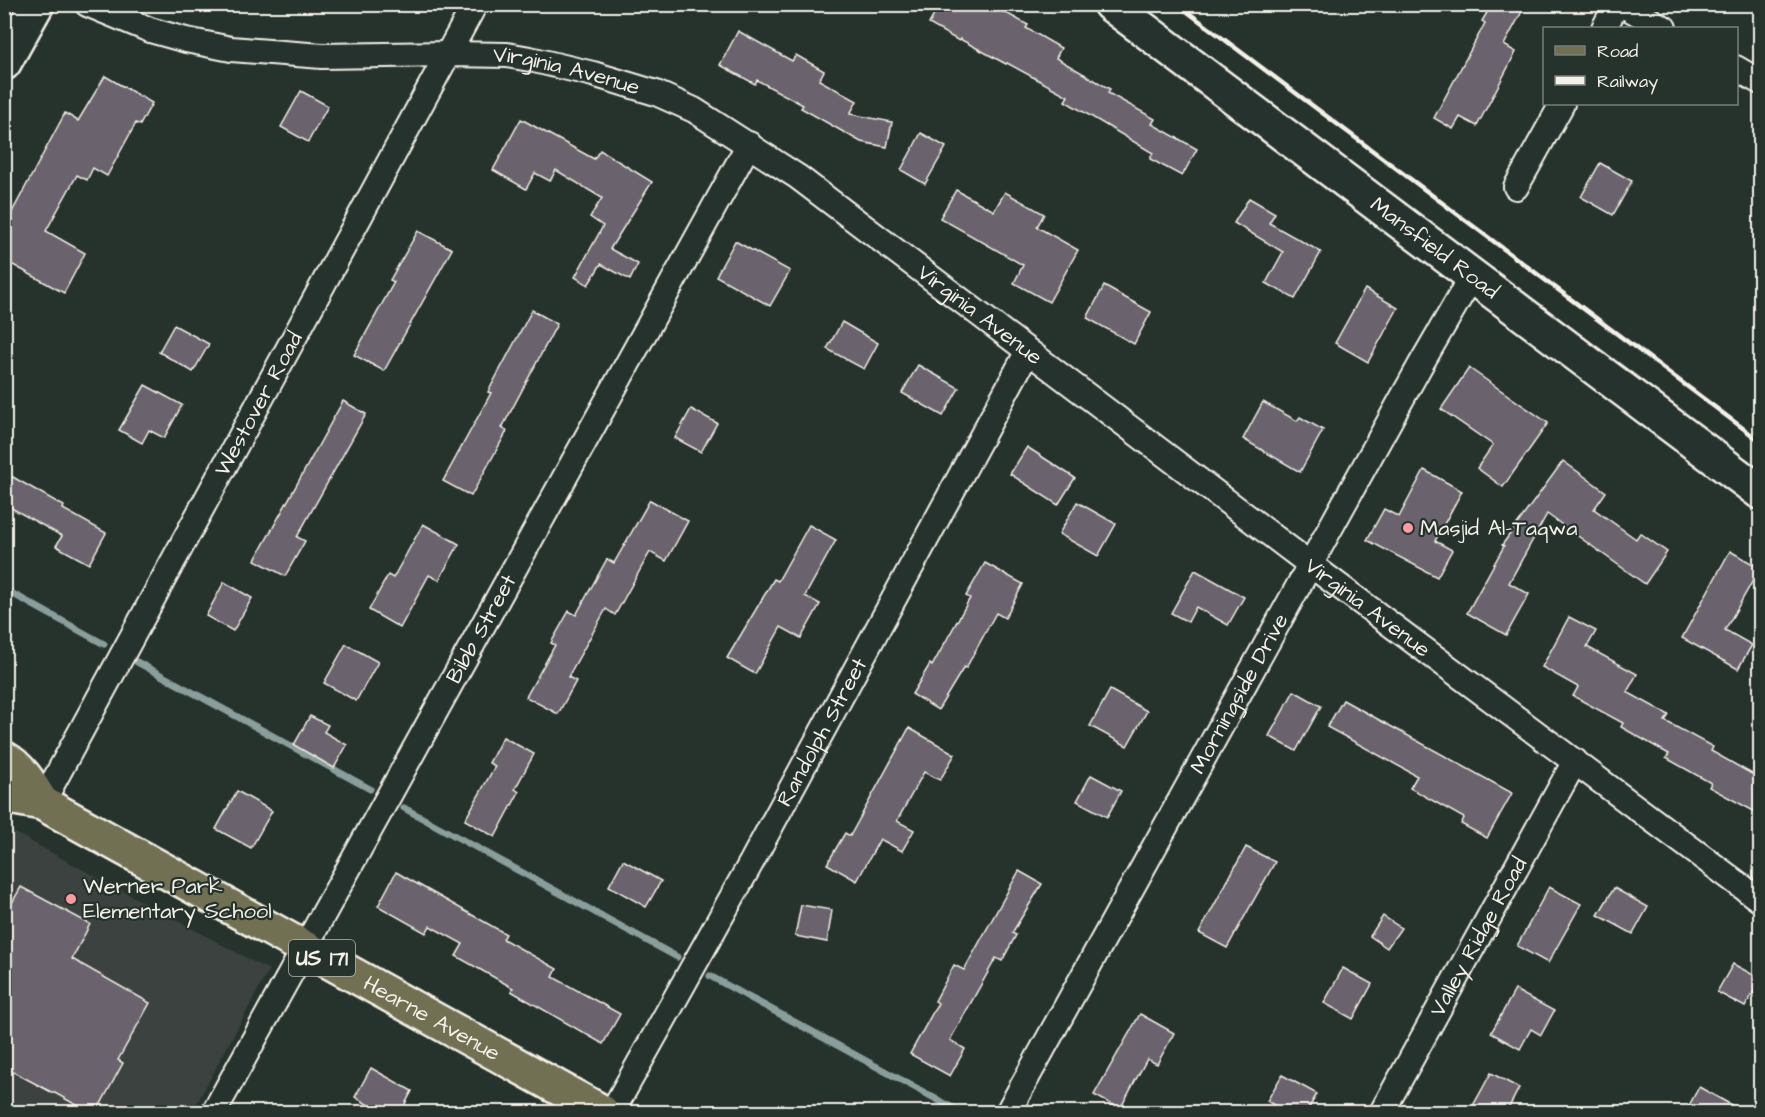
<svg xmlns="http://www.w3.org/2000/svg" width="1765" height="1117" viewBox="0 0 1765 1117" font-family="'Architects Daughter',sans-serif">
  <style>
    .built { fill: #3b4240 }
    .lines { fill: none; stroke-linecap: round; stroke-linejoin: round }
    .stream { stroke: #8a9e9c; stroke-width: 7 }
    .building { fill: #6b646d; stroke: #f4f1e8; stroke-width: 1.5 }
    .street-casing { stroke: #f4f1e8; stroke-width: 28 }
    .secondary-casing { stroke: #f4f1e8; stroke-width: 38 }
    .primary-casing { stroke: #f4f1e8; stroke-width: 38 }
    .street { stroke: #26332d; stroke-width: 24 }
    .secondary { stroke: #26332d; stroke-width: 33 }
    .primary { stroke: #726f52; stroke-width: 33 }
    .rail { stroke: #f4f1e8; stroke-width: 4.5 }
    .poi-dot { fill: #ff9aa2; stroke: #26332d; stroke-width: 2 }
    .labels { text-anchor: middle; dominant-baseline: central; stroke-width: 4.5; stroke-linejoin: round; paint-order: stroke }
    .shield { fill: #26332d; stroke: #b6b8b0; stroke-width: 1.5 }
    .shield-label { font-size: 21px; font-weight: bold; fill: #f4f1e8 }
    .street-label { font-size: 22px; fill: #f4f1e8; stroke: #26332d }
    .poi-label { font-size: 22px; fill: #f4f1e8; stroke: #26332d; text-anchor: start }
  </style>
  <rect width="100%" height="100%" fill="#26332d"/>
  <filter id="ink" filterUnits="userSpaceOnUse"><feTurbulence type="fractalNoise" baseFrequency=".0167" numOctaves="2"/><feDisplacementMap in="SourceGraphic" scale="12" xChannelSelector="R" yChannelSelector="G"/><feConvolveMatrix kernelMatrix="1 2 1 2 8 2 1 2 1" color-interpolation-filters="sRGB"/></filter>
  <g filter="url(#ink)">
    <path class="built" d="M 4,827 L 269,970 L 192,1112 L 5,1112 Z"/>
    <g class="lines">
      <g class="stream">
        <path d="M 4,589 L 104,644"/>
        <path d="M 137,662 L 370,789"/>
        <path d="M 404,808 L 677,957"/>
        <path d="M 710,976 L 960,1112"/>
      </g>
    </g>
    <g class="building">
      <path d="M 940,4 L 990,4 L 1028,25 L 1026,28 L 1061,48 L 1056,58 L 1110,89 L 1108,93 L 1155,119 L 1152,124 L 1197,149 L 1182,176 L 1150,159 L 1153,153 L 1065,101 L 1068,96 L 1007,63 L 1006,64 L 960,39 L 959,41 L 929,24 Z"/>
      <path d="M 1492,4 L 1526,4 L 1504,45 L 1516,52 L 1477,126 L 1460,117 L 1453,129 L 1434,118 L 1485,23 L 1482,21 Z"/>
      <path d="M 738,31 L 792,61 L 796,55 L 824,71 L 819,80 L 857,101 L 850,114 L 892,122 L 887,147 L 861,142 L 801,108 L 803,105 L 757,80 L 755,84 L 720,65 Z"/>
      <path d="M 105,76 L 152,103 L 140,125 L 136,123 L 107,176 L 93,168 L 87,180 L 77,175 L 46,231 L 85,253 L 64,293 L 4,260 L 4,220 L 10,211 L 12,212 L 65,113 L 78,121 Z"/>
      <path d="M 301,91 L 328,106 L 308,142 L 281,127 Z"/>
      <path d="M 521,119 L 594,159 L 600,150 L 652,182 L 610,249 L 638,264 L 630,280 L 601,264 L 588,285 L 575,277 L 603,226 L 590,217 L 602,198 L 556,170 L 550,181 L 535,173 L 526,189 L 493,170 Z"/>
      <path d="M 921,133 L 946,147 L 925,184 L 901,170 Z"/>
      <path d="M 1600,163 L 1632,181 L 1613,215 L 1581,197 Z"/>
      <path d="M 956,190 L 994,211 L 1005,192 L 1044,214 L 1037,227 L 1078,250 L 1049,302 L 1014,283 L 1023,265 L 940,218 Z"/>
      <path d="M 1249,198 L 1275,213 L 1269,223 L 1321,252 L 1295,299 L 1266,283 L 1283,252 L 1234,223 Z"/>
      <path d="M 418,231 L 452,249 L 384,371 L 354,355 L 394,282 L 390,280 Z"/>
      <path d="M 735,241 L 790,271 L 770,306 L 716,276 Z"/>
      <path d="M 1104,286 L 1151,312 L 1134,344 L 1087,318 Z"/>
      <path d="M 1365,289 L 1398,308 L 1368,362 L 1335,343 Z"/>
      <path d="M 532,310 L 557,324 L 502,428 L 507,431 L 471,496 L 443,481 L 491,393 L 488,392 Z"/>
      <path d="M 842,322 L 878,343 L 864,369 L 827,349 Z"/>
      <path d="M 174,325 L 209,344 L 193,372 L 159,352 Z"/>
      <path d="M 918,365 L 959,388 L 943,416 L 902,393 Z"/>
      <path d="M 1469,368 L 1548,423 L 1503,487 L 1477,468 L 1493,445 L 1441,409 Z"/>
      <path d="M 145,385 L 182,405 L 164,438 L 149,430 L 142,443 L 119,430 Z"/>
      <path d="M 343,401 L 366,414 L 297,537 L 305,541 L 285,576 L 255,560 Z"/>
      <path d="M 1263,402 L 1297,421 L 1300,417 L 1323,430 L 1300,472 L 1243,439 Z"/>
      <path d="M 691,409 L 717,423 L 701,452 L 675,438 Z"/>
      <path d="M 1027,447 L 1075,478 L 1058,505 L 1010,474 Z"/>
      <path d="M 1563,461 L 1606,492 L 1594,509 L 1636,539 L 1640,533 L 1667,552 L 1645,584 L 1547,514 L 1509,583 L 1529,594 L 1506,635 L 1467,613 L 1504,546 L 1502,545 Z"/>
      <path d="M 1424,470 L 1462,491 L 1435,541 L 1452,550 L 1437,577 L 1367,540 L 1384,509 L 1399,517 Z"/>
      <path d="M 4,472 L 64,506 L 63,509 L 106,533 L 89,564 L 56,546 L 62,536 L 4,504 Z"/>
      <path d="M 650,500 L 688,521 L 666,561 L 650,552 L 615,615 L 606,609 L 568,677 L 576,681 L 558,714 L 526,697 L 555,645 L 551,643 L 569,611 L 576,615 L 607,559 L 614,563 Z"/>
      <path d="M 1077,502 L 1116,524 L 1098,556 L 1059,534 Z"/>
      <path d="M 423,524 L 459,544 L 439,580 L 429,575 L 400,628 L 369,610 L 388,575 L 393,578 Z"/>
      <path d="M 809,525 L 836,540 L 805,596 L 820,604 L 801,638 L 781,627 L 755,674 L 727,658 L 774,579 L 778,581 Z"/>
      <path d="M 1730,551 L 1760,568 L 1725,630 L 1752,645 L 1738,669 L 1682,638 Z"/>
      <path d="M 985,563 L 1023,584 L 1005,618 L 996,613 L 966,668 L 964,667 L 938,710 L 912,694 L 930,664 L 932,666 L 970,598 L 966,596 Z"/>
      <path d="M 1195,570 L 1244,597 L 1228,625 L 1196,607 L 1188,622 L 1171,613 Z"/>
      <path d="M 224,582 L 252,598 L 233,631 L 206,616 Z"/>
      <path d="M 1569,617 L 1596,631 L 1587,647 L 1637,674 L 1627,692 L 1669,715 L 1665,721 L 1713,747 L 1711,751 L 1761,779 L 1761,815 L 1709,787 L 1711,783 L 1666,758 L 1669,754 L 1621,727 L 1623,723 L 1573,696 L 1578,687 L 1542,667 Z"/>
      <path d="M 346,644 L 378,662 L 356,701 L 324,683 Z"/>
      <path d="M 1110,690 L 1147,711 L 1127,746 L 1090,726 Z"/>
      <path d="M 1294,691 L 1321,706 L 1296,751 L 1269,736 Z"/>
      <path d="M 1343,700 L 1512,793 L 1487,838 L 1461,824 L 1464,818 L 1410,788 L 1417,776 L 1327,727 Z"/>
      <path d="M 310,716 L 328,725 L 324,732 L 347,745 L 334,768 L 294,745 Z"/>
      <path d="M 909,728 L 955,754 L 940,780 L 924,772 L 897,821 L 914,830 L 902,851 L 880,839 L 857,881 L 827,864 L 845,833 L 850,836 Z"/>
      <path d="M 503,737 L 534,754 L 515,789 L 519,792 L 495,837 L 465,820 L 495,766 L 489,763 Z"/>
      <path d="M 1091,775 L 1121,791 L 1107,817 L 1077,801 Z"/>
      <path d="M 237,791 L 272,811 L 251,848 L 216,829 Z"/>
      <path d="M 1246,847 L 1275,862 L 1227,948 L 1199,933 Z"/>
      <path d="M 623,860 L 661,881 L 646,907 L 609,886 Z"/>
      <path d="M 1019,871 L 1042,884 L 1012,933 L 1016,935 L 1002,961 L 996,958 L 950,1040 L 965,1049 L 950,1076 L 910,1054 L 938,1003 L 935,1001 L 954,965 L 964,970 Z"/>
      <path d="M 396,872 L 506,934 L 503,939 L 557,969 L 553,977 L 620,1014 L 603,1044 L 511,991 L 513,988 L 456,956 L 463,944 L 430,926 L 426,933 L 378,906 Z"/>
      <path d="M 21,887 L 90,924 L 72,959 L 150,1003 L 118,1060 L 123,1063 L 96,1113 L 91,1113 L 53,1092 L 53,1093 L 4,1067 L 4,917 Z"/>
      <path d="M 1549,887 L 1581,904 L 1548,963 L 1517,946 Z"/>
      <path d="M 1614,888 L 1648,907 L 1633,934 L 1598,915 Z"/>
      <path d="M 801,905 L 832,910 L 827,942 L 795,936 Z"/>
      <path d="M 1383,916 L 1401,928 L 1387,948 L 1370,936 Z"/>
      <path d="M 1733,964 L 1761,979 L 1745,1007 L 1717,992 Z"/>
      <path d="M 1343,968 L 1372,984 L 1353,1019 L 1324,1003 Z"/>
      <path d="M 1515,990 L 1554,1011 L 1541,1035 L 1531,1029 L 1520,1049 L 1491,1033 Z"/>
      <path d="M 1140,1014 L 1174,1033 L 1157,1064 L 1147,1059 L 1120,1109 L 1094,1095 Z"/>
      <path d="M 371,1068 L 412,1091 L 400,1113 L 382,1113 L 355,1097 Z"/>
      <path d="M 1491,1073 L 1519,1088 L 1506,1113 L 1469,1113 Z"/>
      <path d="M 1282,1075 L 1317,1094 L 1306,1113 L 1287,1113 L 1267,1101 Z"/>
      <path d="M 1699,1087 L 1746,1113 L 1685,1113 Z"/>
    </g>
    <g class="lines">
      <g class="street-casing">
        <g id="street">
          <path id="s1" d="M 87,4 L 150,30 L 186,40 L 231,49 L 322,56 L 448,54 L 507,55 L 530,59 L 593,74 L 656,93 L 694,110 L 798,177 L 1311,565 L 1760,900"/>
          <path d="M 1621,4 L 1664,28"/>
          <path d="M 1604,28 L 1617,4"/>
          <path d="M 1736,68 L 1760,82"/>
          <path d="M 1516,187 L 1562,104"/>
          <path id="s2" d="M 42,803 L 475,4"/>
          <path id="s3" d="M 214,1112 L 749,144"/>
          <path id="s4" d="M 612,1112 L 751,863 L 1028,351"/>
          <path id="s5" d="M 1008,1112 L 1421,364 L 1472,276"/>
          <path id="s6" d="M 1382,1112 L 1575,761"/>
        </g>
      </g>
      <g class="secondary-casing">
        <g id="secondary">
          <path id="s7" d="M 1110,4 L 1760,492"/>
          <path d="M 4,63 L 37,4"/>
        </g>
      </g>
      <g class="primary-casing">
        <g id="primary">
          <path d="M 4,758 C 22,768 32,787 42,803"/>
          <path id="s8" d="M 4,796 L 42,803 L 602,1112"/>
        </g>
      </g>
      <use href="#street" class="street"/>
      <use href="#secondary" class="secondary"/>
      <use href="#primary" class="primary"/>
      <path class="rail" d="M 1177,4 L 1760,441"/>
    </g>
  </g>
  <g class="poi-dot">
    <circle cx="1408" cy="528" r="6"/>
    <circle cx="71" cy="899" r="6"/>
  </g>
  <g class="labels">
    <rect class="shield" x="289" y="940" width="66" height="36" rx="4.5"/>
    <g class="shield-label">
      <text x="322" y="958">US 171</text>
    </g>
    <g class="street-label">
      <text stroke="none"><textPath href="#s1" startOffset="489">Virginia Avenue</textPath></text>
      <text stroke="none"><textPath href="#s7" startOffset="406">Mansfield Road</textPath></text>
      <text stroke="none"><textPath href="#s1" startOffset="975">Virginia Avenue</textPath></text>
      <text stroke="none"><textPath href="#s2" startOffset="454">Westover Road</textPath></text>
      <text stroke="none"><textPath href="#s1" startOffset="1461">Virginia Avenue</textPath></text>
      <text stroke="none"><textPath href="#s3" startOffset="552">Bibb Street</textPath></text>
      <text stroke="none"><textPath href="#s5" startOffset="478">Morningside Drive</textPath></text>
      <text stroke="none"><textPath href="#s4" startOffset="434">Randolph Street</textPath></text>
      <text stroke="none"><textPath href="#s6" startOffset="200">Valley Ridge Road</textPath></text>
      <text stroke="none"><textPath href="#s8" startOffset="484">Hearne Avenue</textPath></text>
    </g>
    <g class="poi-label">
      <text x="1420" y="528">Masjid Al-Taqwa</text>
      <text x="83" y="886">Werner Park<tspan x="83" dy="25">Elementary School</tspan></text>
    </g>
  </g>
  <rect width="1765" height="1117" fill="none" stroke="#26332d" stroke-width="24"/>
  <rect x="12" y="12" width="1741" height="1093" fill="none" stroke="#f4f1e8" stroke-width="2" filter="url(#ink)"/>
  <rect x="1543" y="27" width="195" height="78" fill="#26332d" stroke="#787f78" stroke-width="1.5"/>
  <rect x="1555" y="46" width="30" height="9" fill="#726f52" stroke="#787f78" stroke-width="1.5"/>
  <text x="1597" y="57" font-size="18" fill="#f4f1e8">Road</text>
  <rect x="1555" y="76" width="30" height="9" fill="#f4f1e8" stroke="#787f78" stroke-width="1.5"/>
  <text x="1597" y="87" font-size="18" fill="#f4f1e8">Railway</text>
</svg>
